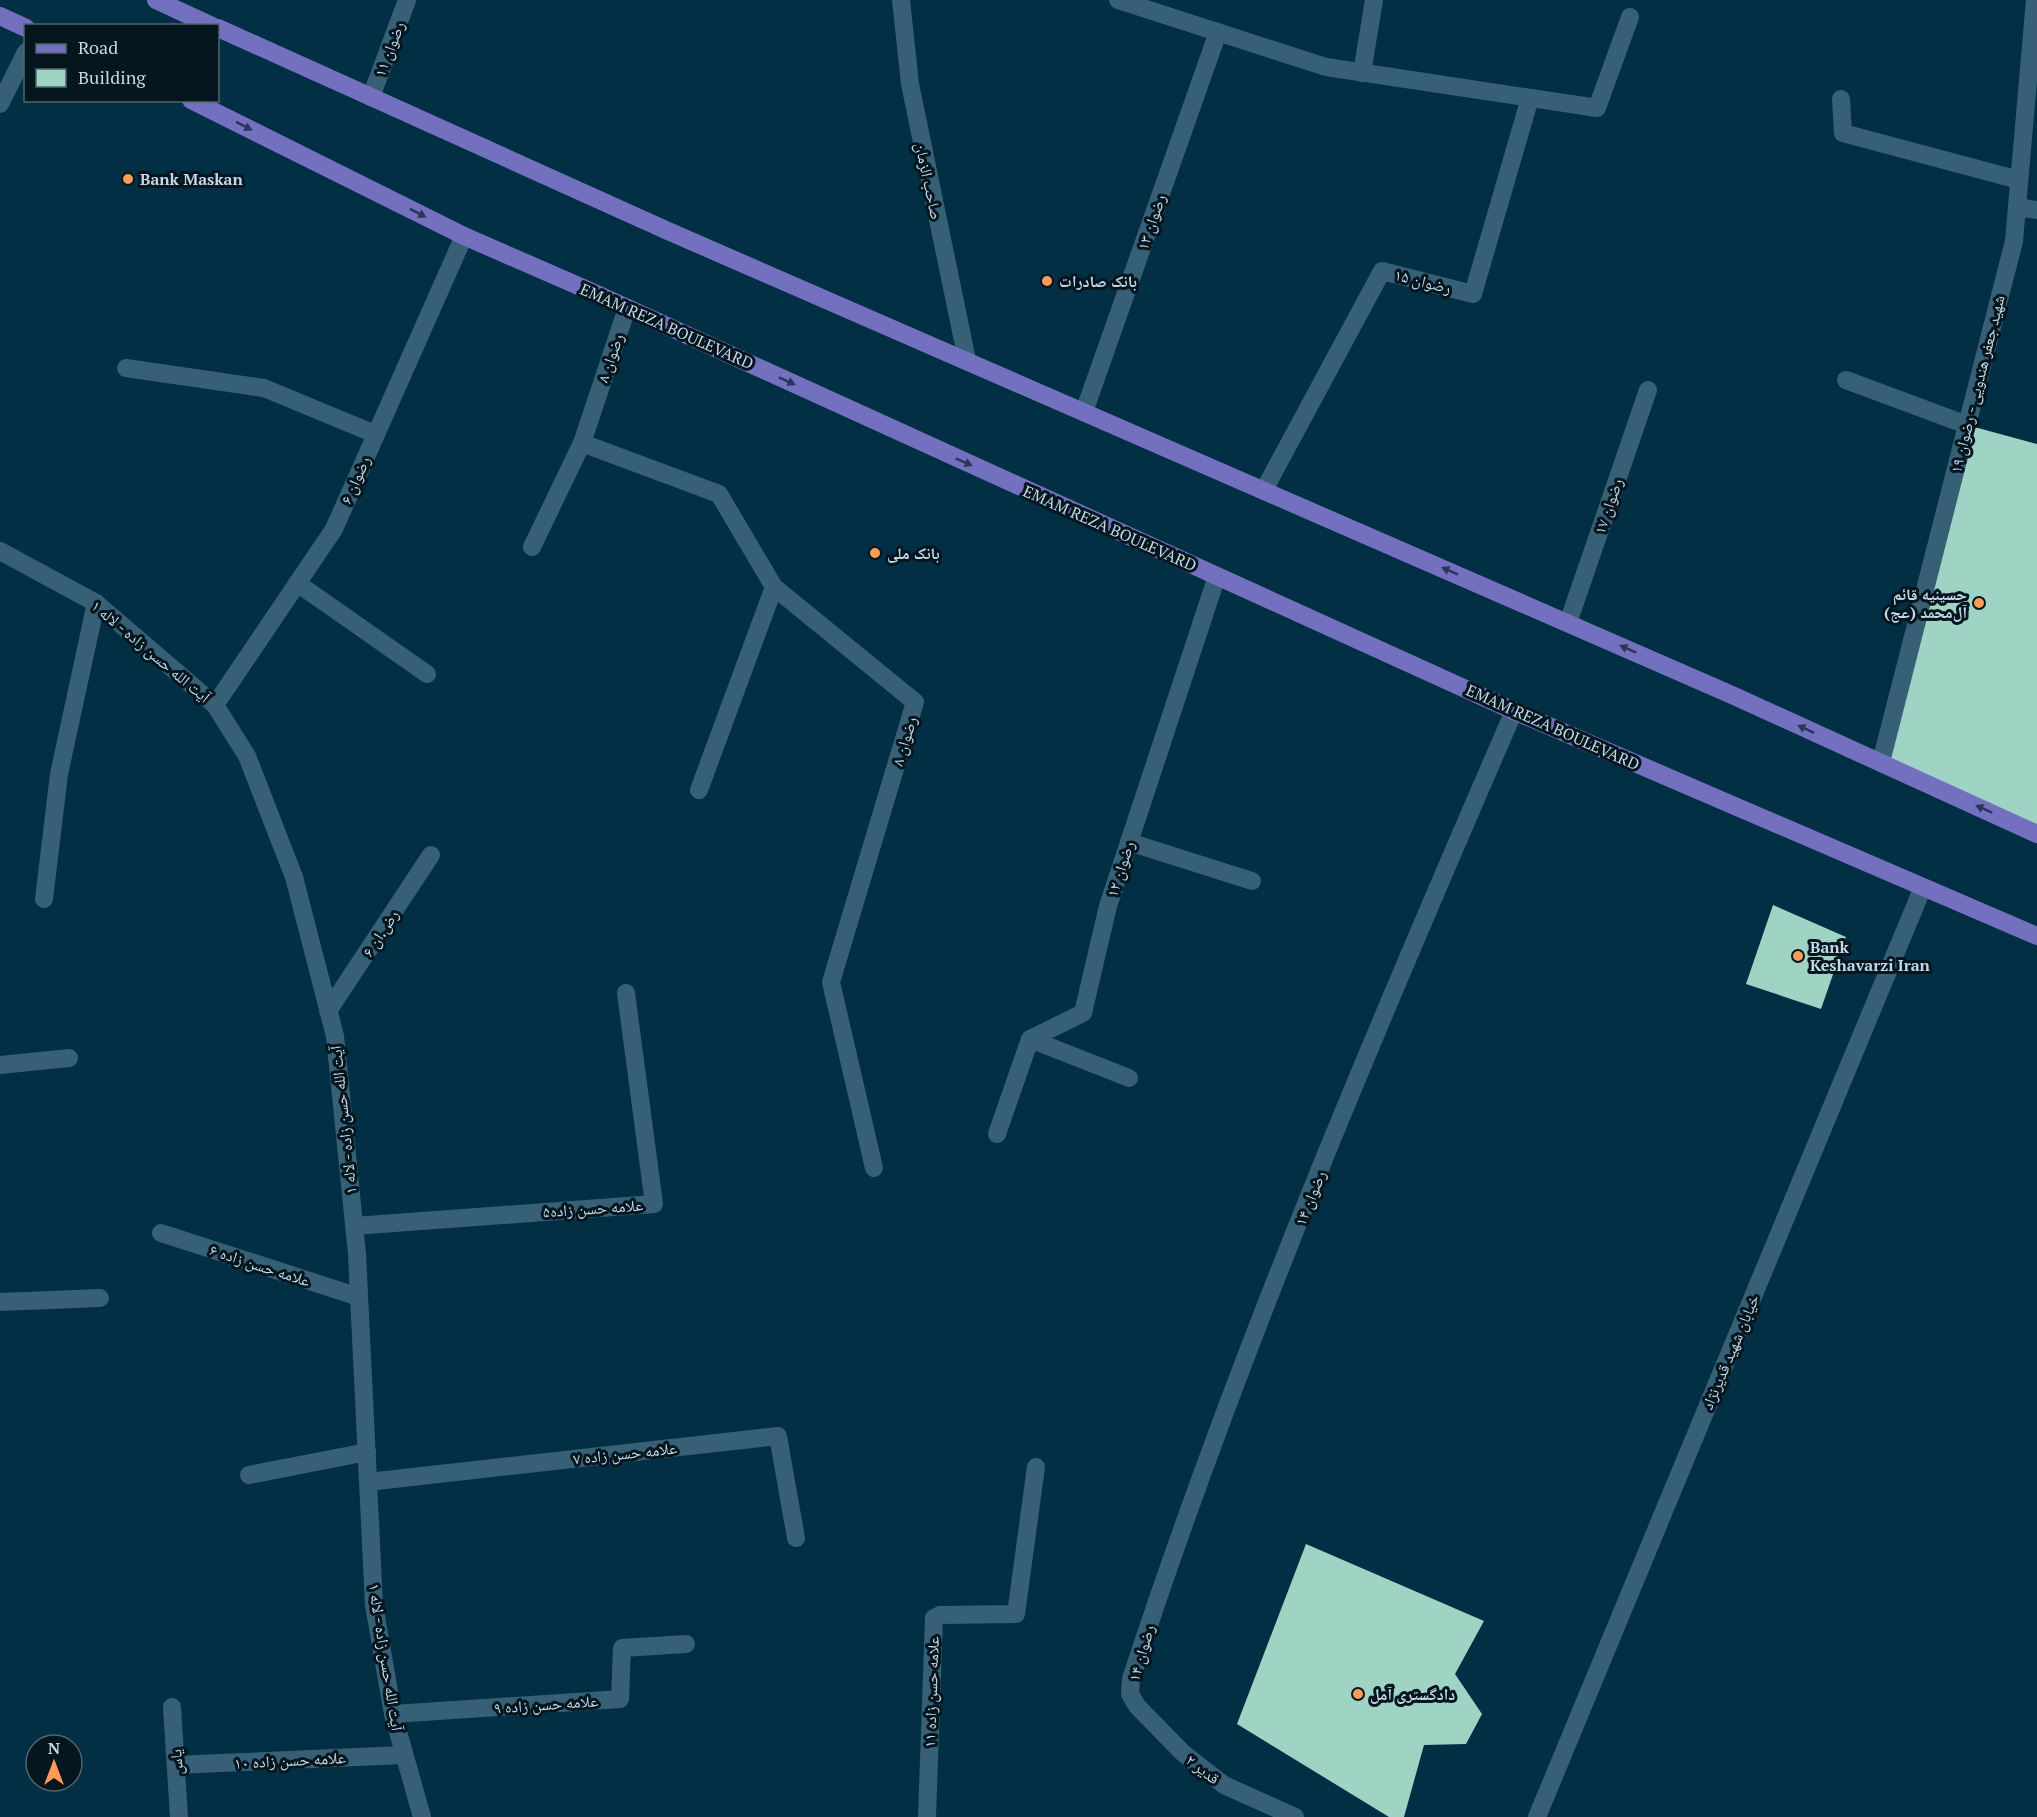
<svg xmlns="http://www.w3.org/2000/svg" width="2037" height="1817" viewBox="0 0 2037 1817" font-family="'PT Serif','Noto Naskh Arabic',serif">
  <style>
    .building { fill: #9fd4c4 }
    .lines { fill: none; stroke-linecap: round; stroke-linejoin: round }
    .street { stroke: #376077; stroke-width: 18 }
    .secondary { stroke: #376077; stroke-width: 18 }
    .primary { stroke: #7470c0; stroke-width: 18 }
    .oneway { fill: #2c3657 }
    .poi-dot { fill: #fd9c56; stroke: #05161f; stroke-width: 2 }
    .labels { text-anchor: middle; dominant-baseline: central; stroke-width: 6; stroke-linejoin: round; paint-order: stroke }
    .street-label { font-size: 16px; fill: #c3d8e5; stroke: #05161f }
    .poi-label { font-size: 16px; font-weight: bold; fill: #c3d8e5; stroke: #05161f; text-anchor: start }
  </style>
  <rect width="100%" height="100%" fill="#022f44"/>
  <g class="building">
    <path d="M 1967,425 L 2037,444 L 2037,834 L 1881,762 Z"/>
    <path d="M 1773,905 L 1846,937 L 1821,1009 L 1746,984 Z"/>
    <path d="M 1306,1544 L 1484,1621 L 1455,1674 L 1482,1714 L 1466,1744 L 1424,1745 L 1404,1817 L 1389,1817 L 1237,1724 Z"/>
  </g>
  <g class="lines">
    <g class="street">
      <path d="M 901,0 L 910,84 L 967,360"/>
      <path d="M 1118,0 L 1326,67 L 1597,108 L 1630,17"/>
      <path d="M 1362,73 L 1374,0"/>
      <path d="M 371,97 L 407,0"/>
      <path d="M 1841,99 L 1843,133 L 2019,180"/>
      <path d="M 0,104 L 26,52"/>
      <path d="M 2017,207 L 2037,210"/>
      <path d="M 627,308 L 582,443 L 719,494 L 774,587 L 915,702 L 831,982 L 874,1168"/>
      <path d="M 126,368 L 264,388 L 375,434"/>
      <path d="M 1846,380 L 1967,425"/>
      <path d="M 1084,412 L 1218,32"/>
      <path d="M 1264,490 L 1382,271 L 1473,294 L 1530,98"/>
      <path d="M 532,547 L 582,443"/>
      <path d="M 0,551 L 96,603 L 215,705 L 247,756 L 294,877 L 335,1036 L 357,1254 L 374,1605 L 393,1714 L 422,1817"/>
      <path d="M 297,583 L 427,674"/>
      <path d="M 1568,623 L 1648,390"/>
      <path d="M 215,705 L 334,529 L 464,236"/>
      <path d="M 1881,762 L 2014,241 L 2035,0"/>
      <path d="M 699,790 L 774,587"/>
      <path d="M 1129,842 L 1252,881"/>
      <path d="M 44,899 L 59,774 L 96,603"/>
      <path d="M 328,1011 L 431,855"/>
      <path d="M 1030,1039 L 1129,1078"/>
      <path d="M 0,1065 L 69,1058"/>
      <path d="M 997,1134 L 1030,1039 L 1083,1013 L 1108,906 L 1217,576"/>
      <path d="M 354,1226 L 654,1204 L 626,993"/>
      <path d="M 161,1233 L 359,1297"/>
      <path d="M 0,1302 L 100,1298"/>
      <path d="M 249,1475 L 367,1452"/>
      <path d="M 368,1482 L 778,1436 L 796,1538"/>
      <path d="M 172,1707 L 179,1817"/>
      <path d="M 393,1714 L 620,1699 L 622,1648 L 686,1644"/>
      <path d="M 176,1765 L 404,1755"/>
      <path d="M 927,1817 L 934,1618 L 940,1615 L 1016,1614 L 1036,1467"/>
      <path d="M 1295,1817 L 1224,1785 L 1183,1753 L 1137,1706 L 1130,1694 L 1131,1679 C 1239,1349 1376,1029 1514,711"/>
    </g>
    <path class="secondary" d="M 1537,1817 L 1923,887"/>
    <g class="primary">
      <path d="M 156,0 L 212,26"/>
      <path d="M 0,16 L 26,28"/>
      <path d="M 218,28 L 668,231 L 1732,695 L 2037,834"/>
      <path d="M 191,100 L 464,236 L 590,291 L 1514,711 L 2037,936"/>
    </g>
  </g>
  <defs><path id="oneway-solid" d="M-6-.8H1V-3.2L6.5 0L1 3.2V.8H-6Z" transform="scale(1.5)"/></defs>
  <g class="oneway">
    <use href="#oneway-solid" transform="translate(244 126) rotate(27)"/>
    <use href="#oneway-solid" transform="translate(418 213) rotate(27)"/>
    <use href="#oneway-solid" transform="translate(787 381) rotate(24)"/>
    <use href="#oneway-solid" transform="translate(964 462) rotate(24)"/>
    <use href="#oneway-solid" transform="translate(1450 571) rotate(-156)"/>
    <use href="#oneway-solid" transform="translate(1628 649) rotate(-156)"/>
    <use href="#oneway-solid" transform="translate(1806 729) rotate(-155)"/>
    <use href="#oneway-solid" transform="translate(1984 809) rotate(-156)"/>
  </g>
  <g class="poi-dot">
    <circle cx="128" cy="179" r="6"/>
    <circle cx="1047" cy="281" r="6"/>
    <circle cx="875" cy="553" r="6"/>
    <circle cx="1979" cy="603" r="6"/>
    <circle cx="1798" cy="956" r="6"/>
    <circle cx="1358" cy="1694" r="6"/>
  </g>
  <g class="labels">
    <g class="street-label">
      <text transform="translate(389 49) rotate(-69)">رضوان ۱۱</text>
      <text transform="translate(929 181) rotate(78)">صاحب الزمان</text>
      <text transform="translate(1151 222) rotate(-71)">رضوان ۱۳</text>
      <text transform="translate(1423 281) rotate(14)">رضوان ۱۵</text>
      <text transform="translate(667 326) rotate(24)">EMAM REZA BOULEVARD</text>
      <text transform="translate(610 358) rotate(-71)">رضوان ۸</text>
      <text transform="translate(1977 384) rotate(-76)">شهید جعفر هندویی - رضوان ۱۹</text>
      <text transform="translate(355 480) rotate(-66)">رضوان ۶</text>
      <text transform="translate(1608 506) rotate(-71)">رضوان ۱۷</text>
      <text transform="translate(1110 528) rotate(24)">EMAM REZA BOULEVARD</text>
      <text transform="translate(151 651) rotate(40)">آیت الله حسن زاده - لاله ۱</text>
      <text transform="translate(1553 727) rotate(24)">EMAM REZA BOULEVARD</text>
      <text transform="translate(904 741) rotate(-73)">رضوان ۸</text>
      <text transform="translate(1120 869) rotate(-72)">رضوان ۱۲</text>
      <text transform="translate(380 933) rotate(-57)">رض.ان ۶</text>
      <text transform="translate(343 1120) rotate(-96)">آیت الله حسن زاده - لاله ۱</text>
      <text transform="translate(1310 1198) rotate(-68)">رضوان ۱۴</text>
      <text transform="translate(593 1208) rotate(-4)">علامه حسن زاده۵</text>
      <text transform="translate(260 1265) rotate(18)">علامه حسن زاده ۶</text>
      <text transform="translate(1730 1352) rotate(-67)">خيابان شهيد قديرنژاد</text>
      <text transform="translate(625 1453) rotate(-6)">علامه حسن زاده ۷</text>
      <text transform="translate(1141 1653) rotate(-74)">رضوان ۱۴</text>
      <text transform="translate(386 1657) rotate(81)">آیت الله حسن زاده - لاله ۱</text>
      <text transform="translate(931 1692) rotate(-88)">علامه حسن زاده ۱۱</text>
      <text transform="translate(546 1704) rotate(-4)">علامه حسن زاده ۹</text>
      <text transform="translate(290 1760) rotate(-3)">علامه حسن زاده ۱۰</text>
      <text transform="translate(176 1762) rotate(-94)">یاس</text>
      <text transform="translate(1203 1769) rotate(38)">قدیر ۲</text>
    </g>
    <g class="poi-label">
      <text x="140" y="179">Bank Maskan</text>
      <text x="1059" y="281">بانک صادرات</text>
      <text x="887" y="553">بانک‌ ملی</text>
      <text x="1967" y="594" text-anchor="end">حسینیه قائم<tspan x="1967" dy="18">آل‌محمد (عج)</tspan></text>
      <text x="1810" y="947">Bank<tspan x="1810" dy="18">Keshavarzi Iran</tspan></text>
      <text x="1370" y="1694">دادگستری آمل</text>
    </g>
  </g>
  <rect x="24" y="24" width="195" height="78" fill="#05161f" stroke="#51646e" stroke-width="1.5"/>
  <rect x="36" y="44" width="30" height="9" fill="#7470c0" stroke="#51646e" stroke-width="1.5"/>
  <text x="78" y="54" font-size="18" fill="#c3d8e5">Road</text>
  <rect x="36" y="69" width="30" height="18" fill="#9fd4c4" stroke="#51646e" stroke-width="1.5"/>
  <text x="78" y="84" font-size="18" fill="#c3d8e5">Building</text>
  <g transform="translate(54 1763)"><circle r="28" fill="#05161f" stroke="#51646e" stroke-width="1.5"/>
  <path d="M0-4.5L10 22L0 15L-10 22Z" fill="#fd9c56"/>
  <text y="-9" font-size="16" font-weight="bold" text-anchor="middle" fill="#c3d8e5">N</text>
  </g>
</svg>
